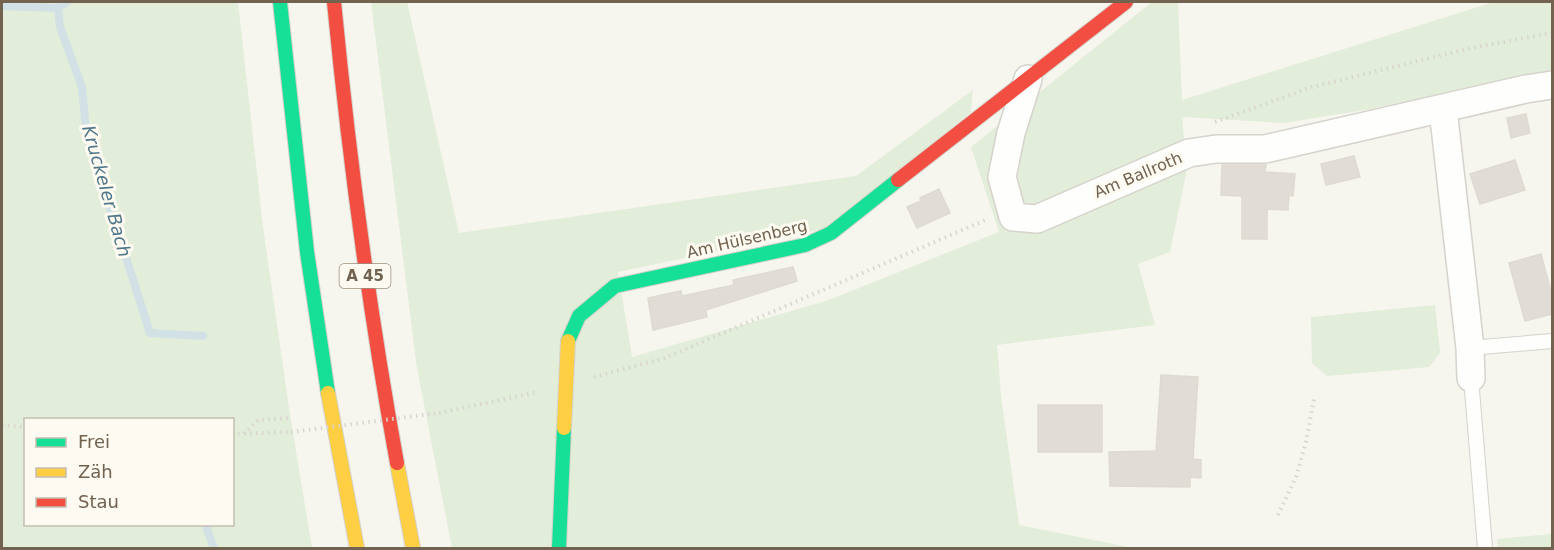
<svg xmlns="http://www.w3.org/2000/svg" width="1554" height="550" viewBox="0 0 1554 550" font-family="'DejaVu Sans',sans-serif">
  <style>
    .green { fill: #e2edda; fill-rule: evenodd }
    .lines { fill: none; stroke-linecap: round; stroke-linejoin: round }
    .stream { stroke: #d1e1e6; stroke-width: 8 }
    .building { fill: #e1dcd5; stroke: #dfdad1; stroke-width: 1.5 }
    .lane-casing { stroke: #d6d2cc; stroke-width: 16 }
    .street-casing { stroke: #d6d2cc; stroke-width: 30 }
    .fast-casing { stroke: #d4d1c9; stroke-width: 16 }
    .slow-casing { stroke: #d4d1c9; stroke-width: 16 }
    .jam-casing { stroke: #d4d1c9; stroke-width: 16 }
    .path { stroke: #d9d5d0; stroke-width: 4; stroke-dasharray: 1.5 4.5; stroke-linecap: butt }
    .lane { stroke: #fefefc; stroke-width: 14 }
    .street { stroke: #fefefc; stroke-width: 27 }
    .fast { stroke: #16e098; stroke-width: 14 }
    .slow { stroke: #ffcf43; stroke-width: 14 }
    .jam { stroke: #f24e42; stroke-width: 14 }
    .slow-bridge-casing { stroke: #d4d1c9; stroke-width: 16; stroke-linecap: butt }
    .path-bridge { stroke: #d9d5d0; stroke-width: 4; stroke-dasharray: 1.5 4.5; stroke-linecap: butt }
    .slow-bridge { stroke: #ffcf43; stroke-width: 14 }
    .labels { text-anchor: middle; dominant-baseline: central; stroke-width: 6; stroke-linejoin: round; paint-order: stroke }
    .shield { fill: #fdfaf1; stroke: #9c9080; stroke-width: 1.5 }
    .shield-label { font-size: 15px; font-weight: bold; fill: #726250 }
    .street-label { font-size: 16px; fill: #726250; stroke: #fdfaf1 }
    .water-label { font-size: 18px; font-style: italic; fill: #50778a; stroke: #fdfaf1 }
  </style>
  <rect width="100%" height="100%" fill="#f6f5ee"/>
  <g class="green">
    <path d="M 2,2 L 238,2 L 263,227 L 290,415 L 312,548 L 2,548 ZM 26,420 L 232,420 L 232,524 L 26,524 Z"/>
    <path d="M 371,2 L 407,2 L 459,233 L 856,176 L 973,90 L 971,112 L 827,228 L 618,272 L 632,357 L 829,300 L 999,232 L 971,147 L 1152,2 L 1178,2 L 1182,100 L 1494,2 L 1552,2 L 1552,70 L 1370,109 L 1284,123 L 1182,117 L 1187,169 L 1170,252 L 1138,264 L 1155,325 L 997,345 L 1001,396 L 1019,525 L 1133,548 L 452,548 L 417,368 Z"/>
    <path d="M 1435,305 L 1440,353 L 1429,367 L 1327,376 L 1312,363 L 1311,317 Z"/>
    <path d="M 1552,534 L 1552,548 L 1498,548 L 1497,539 Z"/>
  </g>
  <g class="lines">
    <g class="stream">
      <path d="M 67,2 L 58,8 L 60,27 L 82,87 L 86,131 L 150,333 L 203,336"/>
      <path d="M 2,6 L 58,8"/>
      <path d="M 205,524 L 214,548"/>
    </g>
  </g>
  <g class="building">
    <path d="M 1526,114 L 1530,133 L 1511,138 L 1507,118 Z"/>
    <path d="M 1354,156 L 1360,177 L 1326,185 L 1321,164 Z"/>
    <path d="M 1515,160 L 1525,190 L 1480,204 L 1470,174 Z"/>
    <path d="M 1222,165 L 1266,165 L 1265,172 L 1295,174 L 1293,196 L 1289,195 L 1288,210 L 1267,209 L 1267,239 L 1242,239 L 1242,196 L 1221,195 Z"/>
    <path d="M 939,189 L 950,213 L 917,228 L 907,207 L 921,201 L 920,198 Z"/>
    <path d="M 1541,254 L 1552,295 L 1552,314 L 1525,321 L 1509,263 Z"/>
    <path d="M 793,267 L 797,281 L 706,310 L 707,317 L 653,330 L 648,298 L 681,291 L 682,296 L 734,285 L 733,280 Z"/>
    <path d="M 1161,375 L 1198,377 L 1193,459 L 1201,460 L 1201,478 L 1190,477 L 1190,487 L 1110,486 L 1109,452 L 1156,451 Z"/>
    <rect x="1038" y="405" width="64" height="47"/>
  </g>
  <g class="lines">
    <g class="lane-casing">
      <g id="lane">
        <path d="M 1470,348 L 1552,341"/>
        <path d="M 1471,378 L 1485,548"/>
      </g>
    </g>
    <g class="street-casing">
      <g id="street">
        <path d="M 1028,79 L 1011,133 L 1002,177 L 1013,217 L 1037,219 L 1189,153 L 1216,149 L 1265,149 L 1526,89 L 1552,85"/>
        <path d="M 1443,109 L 1470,348 L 1471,378"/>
      </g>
    </g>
    <g class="fast-casing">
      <g id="fast">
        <path d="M 280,2 L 307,252 L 328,393"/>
        <path d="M 568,341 L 579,316 L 615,286 L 805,245 L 831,233 L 898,180"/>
        <path d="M 559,548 L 564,428"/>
      </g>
    </g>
    <g class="slow-casing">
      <g id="slow">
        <path d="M 328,393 L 357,548"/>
        <path d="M 397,463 L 413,548"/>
      </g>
    </g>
    <g class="jam-casing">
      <g id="jam">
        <path d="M 334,2 C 349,157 369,310 397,463"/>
        <path d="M 898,180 L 1126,2"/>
      </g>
    </g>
    <g class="path">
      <path d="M 1215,122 L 1312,87 L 1471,48 L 1552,33"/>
      <path d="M 594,377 L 665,358 L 988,219"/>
      <path d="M 439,413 L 538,392"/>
      <path d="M 2,425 L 26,427"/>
      <path d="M 232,434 L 291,432"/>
      <path d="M 244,434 L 258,420 L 288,418"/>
      <path d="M 1278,515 L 1296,477 L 1306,442 L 1314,399"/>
    </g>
    <use href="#lane" class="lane"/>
    <use href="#street" class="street"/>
    <use href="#fast" class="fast"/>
    <use href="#slow" class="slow"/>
    <use href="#jam" class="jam"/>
    <g class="slow-bridge-casing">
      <path id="slow-bridge" d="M 564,428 L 568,341"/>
    </g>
    <path class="path-bridge" d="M 291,432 L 439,413"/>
    <use href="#slow-bridge" class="slow-bridge"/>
  </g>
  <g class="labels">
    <rect class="shield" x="339.5" y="264" width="51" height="24" rx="4.5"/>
    <g class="shield-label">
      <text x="365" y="276">A 45</text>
    </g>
    <g class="street-label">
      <text transform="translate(1138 175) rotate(-23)">Am Ballroth</text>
      <text transform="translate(747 239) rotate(-13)">Am Hülsenberg</text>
    </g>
    <g class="water-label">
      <text transform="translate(107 191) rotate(74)">Kruckeler Bach</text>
    </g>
  </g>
  <rect width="1554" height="550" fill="none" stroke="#726250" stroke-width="6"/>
  <rect x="24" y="418" width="210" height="108" fill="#fdfaf1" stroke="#c5bdb1" stroke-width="1.5"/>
  <rect x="36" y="438" width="30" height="9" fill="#16e098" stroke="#c5bdb1" stroke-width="1.5"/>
  <text x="78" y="448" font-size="18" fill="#726250">Frei</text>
  <rect x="36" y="468" width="30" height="9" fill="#ffcf43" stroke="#c5bdb1" stroke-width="1.5"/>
  <text x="78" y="478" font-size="18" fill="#726250">Zäh</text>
  <rect x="36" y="498" width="30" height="9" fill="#f24e42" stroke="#c5bdb1" stroke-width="1.5"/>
  <text x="78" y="508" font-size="18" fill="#726250">Stau</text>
</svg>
